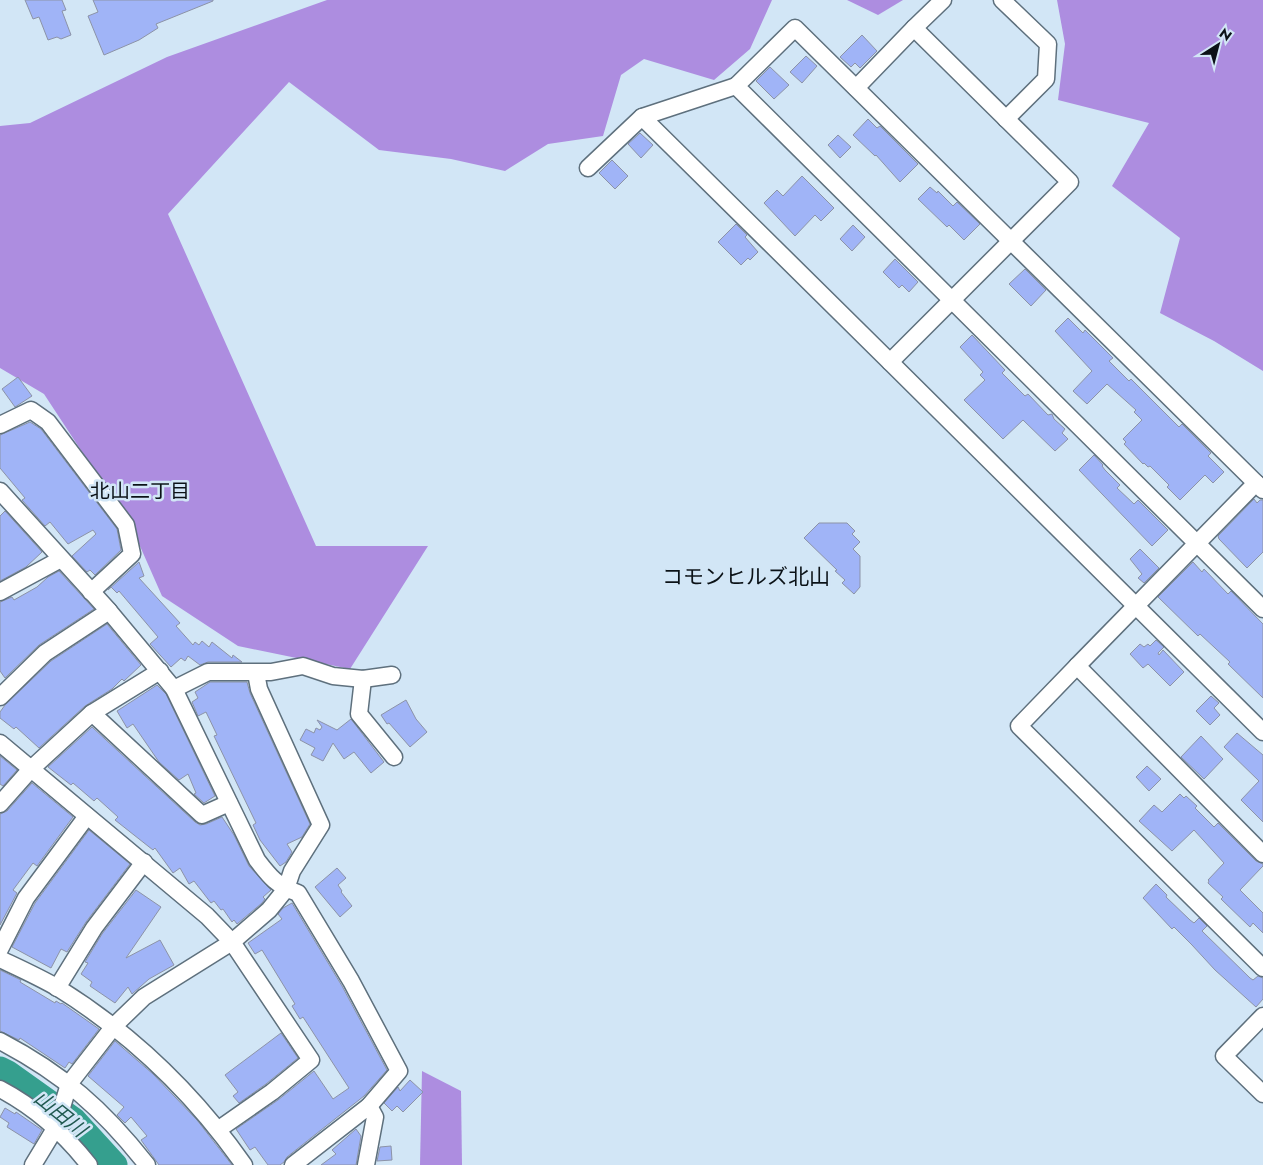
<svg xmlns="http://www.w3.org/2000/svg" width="1263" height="1165" viewBox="0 0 1263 1165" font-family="Jost,'Noto Sans JP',sans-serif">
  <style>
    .forest { fill: #ad8de0 }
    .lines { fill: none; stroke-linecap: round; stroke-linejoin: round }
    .river { stroke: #359f8e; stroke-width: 25 }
    .building { fill: #a0b4f7; stroke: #8c93a7 }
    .minor-casing { stroke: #5e707d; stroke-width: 19 }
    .minor { stroke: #fff; stroke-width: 16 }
    .labels { text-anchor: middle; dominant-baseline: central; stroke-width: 5; stroke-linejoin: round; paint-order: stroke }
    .neighbourhood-label { font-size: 20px; fill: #0b1217; stroke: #d2e6f6 }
    .water-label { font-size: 20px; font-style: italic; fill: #205950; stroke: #d2e6f6 }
    .quarter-label { font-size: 21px; fill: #0b1217; stroke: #d2e6f6 }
  </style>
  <rect width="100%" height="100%" fill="#d2e6f6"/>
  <g class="forest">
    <path d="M 327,0 L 772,0 L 750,49 L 714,80 L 644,59 L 621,75 L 603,136 L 548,144 L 505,171 L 451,159 L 379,150 L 289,82 L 168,214 L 316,546 L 428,546 L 350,669 L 238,646 L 162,596 L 132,528 L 44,394 L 0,368 L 0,126 L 30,123 L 167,57 Z"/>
    <path d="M 847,0 L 903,0 L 878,15 Z"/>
    <path d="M 1057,0 L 1263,0 L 1263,371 L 1214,341 L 1160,313 L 1180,238 L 1112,186 L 1149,123 L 1058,100 L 1065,44 Z"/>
    <path d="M 422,1071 L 461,1091 L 462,1165 L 420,1165 Z"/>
  </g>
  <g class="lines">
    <path class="river" d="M 0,1069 L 8,1073 L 74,1120 L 115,1165"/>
  </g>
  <g class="building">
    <path d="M 25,0 L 62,0 L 66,10 L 62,11 L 71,35 L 61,39 L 57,37 L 48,40 L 39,17 L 33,19 Z"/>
    <path d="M 93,0 L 213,0 L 213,1 L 156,24 L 158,28 L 139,40 L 104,55 L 88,16 L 98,12 Z"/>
    <path d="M 862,35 L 877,51 L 860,68 L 855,63 L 851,67 L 840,57 Z"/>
    <path d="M 806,56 L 817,66 L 802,83 L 790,72 Z"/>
    <path d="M 770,67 L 789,85 L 774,99 L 756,81 Z"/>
    <path d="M 868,119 L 877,128 L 880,126 L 918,164 L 900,182 L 876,155 L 875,156 L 853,135 Z"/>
    <path d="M 640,133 L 653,145 L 641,158 L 628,144 Z"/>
    <path d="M 838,135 L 851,147 L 840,158 L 828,145 Z"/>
    <path d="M 612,160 L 628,176 L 615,189 L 599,173 Z"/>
    <path d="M 802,176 L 834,208 L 821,221 L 815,215 L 795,236 L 764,203 L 777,190 L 783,196 Z"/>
    <path d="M 930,187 L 937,193 L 938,191 L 953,206 L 957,202 L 980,224 L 964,240 L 949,225 L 947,227 L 918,199 Z"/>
    <path d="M 736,224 L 747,235 L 745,237 L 758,252 L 750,260 L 748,258 L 741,265 L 718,242 Z"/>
    <path d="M 853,225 L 865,237 L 852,251 L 840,239 Z"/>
    <path d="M 895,259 L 918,282 L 909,292 L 902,285 L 899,288 L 883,272 Z"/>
    <path d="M 1025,269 L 1046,290 L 1031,306 L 1009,284 Z"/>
    <path d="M 1068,318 L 1083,333 L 1085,330 L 1113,358 L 1109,361 L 1129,381 L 1131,379 L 1179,427 L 1182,424 L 1211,453 L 1208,456 L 1224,472 L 1213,483 L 1205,475 L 1180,500 L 1167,487 L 1169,485 L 1150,466 L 1148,467 L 1144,463 L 1143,464 L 1124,444 L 1126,442 L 1123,439 L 1142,420 L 1134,412 L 1136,410 L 1107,384 L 1087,404 L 1073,391 L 1092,371 L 1055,331 Z"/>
    <path d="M 972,335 L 1005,370 L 1002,373 L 1025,396 L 1028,394 L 1048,415 L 1052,414 L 1054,419 L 1065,429 L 1062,433 L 1068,439 L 1055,451 L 1023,420 L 1003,439 L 964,400 L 985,380 L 980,375 L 983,372 L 960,347 Z"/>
    <path d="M 18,377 L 32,396 L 15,407 L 2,389 Z"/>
    <path d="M 30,422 L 41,429 L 117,529 L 121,550 L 95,575 L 90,570 L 87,572 L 72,556 L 96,534 L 93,530 L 68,544 L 50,522 L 45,526 L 22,500 L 25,498 L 0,468 L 0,435 Z"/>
    <path d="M 1094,455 L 1103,465 L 1102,466 L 1105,470 L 1120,485 L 1117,488 L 1134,504 L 1138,500 L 1168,530 L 1152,546 L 1079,470 Z"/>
    <path d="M 1254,499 L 1257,503 L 1260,500 L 1263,500 L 1263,552 L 1247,568 L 1219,539 L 1218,536 Z"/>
    <path d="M 5,511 L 42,552 L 26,567 L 0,581 L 0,516 Z"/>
    <path d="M 819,523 L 847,523 L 855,531 L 852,534 L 860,542 L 853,549 L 860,556 L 860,587 L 854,594 L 842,583 L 845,580 L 835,571 L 837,570 L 804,538 Z"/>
    <path d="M 1140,549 L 1159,568 L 1144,583 L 1138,578 L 1142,574 L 1130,559 Z"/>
    <path d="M 139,562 L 144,576 L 139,578 L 180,623 L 176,626 L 193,645 L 195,642 L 199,645 L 202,641 L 209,647 L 212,642 L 232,658 L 233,655 L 242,662 L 208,662 L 200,665 L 188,656 L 185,661 L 181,658 L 171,667 L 150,644 L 158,637 L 119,591 L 117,593 L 111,587 L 108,590 Z"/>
    <path d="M 1193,562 L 1202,572 L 1204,569 L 1228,594 L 1231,591 L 1263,624 L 1263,698 L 1228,664 L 1230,662 L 1200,634 L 1198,636 L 1158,597 Z"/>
    <path d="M 59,571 L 94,609 L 39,645 L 5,678 L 0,671 L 0,602 L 12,597 L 14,600 L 37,587 L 48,577 Z"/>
    <path d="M 107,624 L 141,665 L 124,681 L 122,679 L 112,689 L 85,706 L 39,748 L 16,727 L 14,729 L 0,718 L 0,712 L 5,705 L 51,661 Z"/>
    <path d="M 1156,640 L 1164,647 L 1158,653 L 1159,655 L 1163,650 L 1184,672 L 1170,686 L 1148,664 L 1143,668 L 1130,654 L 1140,644 L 1144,647 L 1148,644 L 1150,646 Z"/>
    <path d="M 210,682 L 247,682 L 250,693 L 310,824 L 302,837 L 287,844 L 292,852 L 286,862 L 280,866 L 260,840 L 253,825 L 256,823 L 214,736 L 217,735 L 206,712 L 198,716 L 192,702 L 198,698 L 195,692 Z"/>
    <path d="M 157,685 L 166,694 L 215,796 L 204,803 L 194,794 L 196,793 L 188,774 L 179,780 L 159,762 L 133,724 L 127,728 L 117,711 Z"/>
    <path d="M 1211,696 L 1219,703 L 1214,708 L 1220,715 L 1210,725 L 1196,711 Z"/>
    <path d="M 406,700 L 416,719 L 427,732 L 410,747 L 389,723 L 387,724 L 381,715 Z"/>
    <path d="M 351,719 L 384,762 L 371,773 L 354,752 L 344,759 L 333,743 L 323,761 L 311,755 L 315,748 L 300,740 L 306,729 L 314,733 L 316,728 L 320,730 L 322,727 L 317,720 L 337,730 Z"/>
    <path d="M 92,727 L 195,822 L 200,825 L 206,824 L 222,817 L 234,835 L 249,866 L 271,890 L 263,897 L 265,899 L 262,903 L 237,924 L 234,920 L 232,922 L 223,909 L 221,910 L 214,901 L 211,903 L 194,881 L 189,884 L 180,868 L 173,873 L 155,848 L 153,850 L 115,820 L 118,817 L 97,798 L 94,801 L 73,783 L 71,785 L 48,767 Z"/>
    <path d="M 1237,733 L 1263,755 L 1263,822 L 1241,800 L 1259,781 L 1224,747 Z"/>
    <path d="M 1201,736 L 1223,759 L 1204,779 L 1181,757 Z"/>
    <path d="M 0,756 L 17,770 L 3,786 L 0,784 Z"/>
    <path d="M 1147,766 L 1161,779 L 1149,791 L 1136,777 Z"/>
    <path d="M 32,783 L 73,817 L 37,866 L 33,863 L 13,890 L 17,893 L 0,925 L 0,814 L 7,811 Z"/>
    <path d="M 1180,794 L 1184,798 L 1186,796 L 1197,806 L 1195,808 L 1214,827 L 1218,823 L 1256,861 L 1263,864 L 1263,866 L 1240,890 L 1263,913 L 1263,933 L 1253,923 L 1250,927 L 1221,899 L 1223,897 L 1208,883 L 1209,881 L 1208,880 L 1224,863 L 1194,830 L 1172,851 L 1139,821 L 1154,805 L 1162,812 Z"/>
    <path d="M 89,830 L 130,864 L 86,922 L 67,952 L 61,949 L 51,968 L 12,947 L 35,903 Z"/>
    <path d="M 337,868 L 346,878 L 338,885 L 342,891 L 341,892 L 352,906 L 340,917 L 315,887 Z"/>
    <path d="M 1156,884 L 1167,895 L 1166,897 L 1190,920 L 1194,923 L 1199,918 L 1207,926 L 1202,931 L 1250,978 L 1253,980 L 1258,976 L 1263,978 L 1263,999 L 1256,1007 L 1215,970 L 1192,945 L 1174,927 L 1172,929 L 1143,898 Z"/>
    <path d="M 136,890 L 161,907 L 126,958 L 160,940 L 174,965 L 149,979 L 132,994 L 128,987 L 115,1003 L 90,986 L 92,982 L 81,974 L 88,963 L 85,962 L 102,934 Z"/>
    <path d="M 292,903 L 342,986 L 387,1070 L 364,1096 L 287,1157 L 284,1162 L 280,1165 L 268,1165 L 255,1147 L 250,1150 L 236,1129 L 278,1100 L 314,1071 L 333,1099 L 349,1088 L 303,1017 L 300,1019 L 292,1006 L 295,1004 L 262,950 L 255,954 L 248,943 L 282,919 L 278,914 L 283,908 Z"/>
    <path d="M 0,970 L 21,980 L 20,982 L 55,1003 L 56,1001 L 61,1004 L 62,1003 L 99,1029 L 72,1064 L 69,1062 L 65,1068 L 20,1038 L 19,1040 L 0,1031 Z"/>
    <path d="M 281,1033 L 298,1058 L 266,1084 L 239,1103 L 233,1096 L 238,1092 L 225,1075 Z"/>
    <path d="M 115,1041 L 153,1074 L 197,1120 L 232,1165 L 159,1165 L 141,1140 L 147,1136 L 131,1117 L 125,1123 L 117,1115 L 124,1107 L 88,1076 Z"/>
    <path d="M 410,1080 L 423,1092 L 403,1112 L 397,1106 L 392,1111 L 384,1103 L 398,1087 L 400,1091 Z"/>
    <path d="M 5,1108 L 15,1114 L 16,1112 L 42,1130 L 34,1144 L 7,1127 L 9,1123 L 0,1117 Z"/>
    <path d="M 356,1129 L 361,1136 L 356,1165 L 321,1165 L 336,1154 L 332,1150 Z"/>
    <path d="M 391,1146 L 392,1160 L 377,1161 L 380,1147 Z"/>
  </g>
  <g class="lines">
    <g class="minor-casing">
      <g id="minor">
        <path d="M 1002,0 L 1048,44 L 1046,79 L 1006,119"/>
        <path d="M 914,28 L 943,0"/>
        <path d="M 736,86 L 642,117 L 890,362 L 1070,182 L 914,28 L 856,88"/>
        <path d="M 588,168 L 642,117"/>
        <path d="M 890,362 L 1263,732"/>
        <path d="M 0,425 L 31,410 L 48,422 L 126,525 L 132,554 L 91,592"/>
        <path d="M 1256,483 L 795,28 L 736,86 L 1263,609"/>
        <path d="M 0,491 L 109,611 L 174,689 L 257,860 C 270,877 277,886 298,893 L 351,981 L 399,1071 L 369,1106 L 293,1165"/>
        <path d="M 0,592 L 61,559"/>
        <path d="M 1077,666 L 1256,483 L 1263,490"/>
        <path d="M 363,679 L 359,714 L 394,757"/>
        <path d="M 174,689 L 208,672 L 271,672 L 303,666 L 333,676 L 363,679 L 392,675"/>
        <path d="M 0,697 L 45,653 L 109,611"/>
        <path d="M 92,713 L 202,815 L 229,803"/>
        <path d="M 0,743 L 207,916 L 232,942 L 311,1060 L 272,1092 L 219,1129"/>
        <path d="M 0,804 L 31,769 L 92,713 L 160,671"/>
        <path d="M 1263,854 L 1077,666 L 1019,726 L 1263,968"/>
        <path d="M 0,949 L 26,898 L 87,816"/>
        <path d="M 0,959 C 19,968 39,977 58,988 C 132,1034 194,1094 244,1165"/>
        <path d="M 57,988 L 94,928 L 144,862"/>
        <path d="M 1263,1016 L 1224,1056 L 1263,1094"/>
        <path d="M 0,1041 C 63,1074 103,1109 147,1165"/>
        <path d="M 0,1089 C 36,1108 64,1133 89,1165"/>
        <path d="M 33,1165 L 56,1127 L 69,1084 L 114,1026 L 144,997 L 232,942 L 269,910 L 286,889 L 292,871 L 321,825 L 259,689 L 256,673"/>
        <path d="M 366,1165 L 375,1117 L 369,1106"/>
      </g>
    </g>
    <use href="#minor" class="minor"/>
  </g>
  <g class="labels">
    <g class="neighbourhood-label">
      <text x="140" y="491">北山二丁目</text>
    </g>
    <g class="water-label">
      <text transform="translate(60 1114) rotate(39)">山田川</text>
    </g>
    <g class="quarter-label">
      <text x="746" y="577">コモンヒルズ北山</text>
    </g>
  </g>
  <g transform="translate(1218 45) rotate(36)" stroke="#d2e6f6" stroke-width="4" paint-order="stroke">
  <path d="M0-4L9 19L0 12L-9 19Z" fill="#0b1217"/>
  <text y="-8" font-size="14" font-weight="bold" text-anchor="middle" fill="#0b1217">N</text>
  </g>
</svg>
